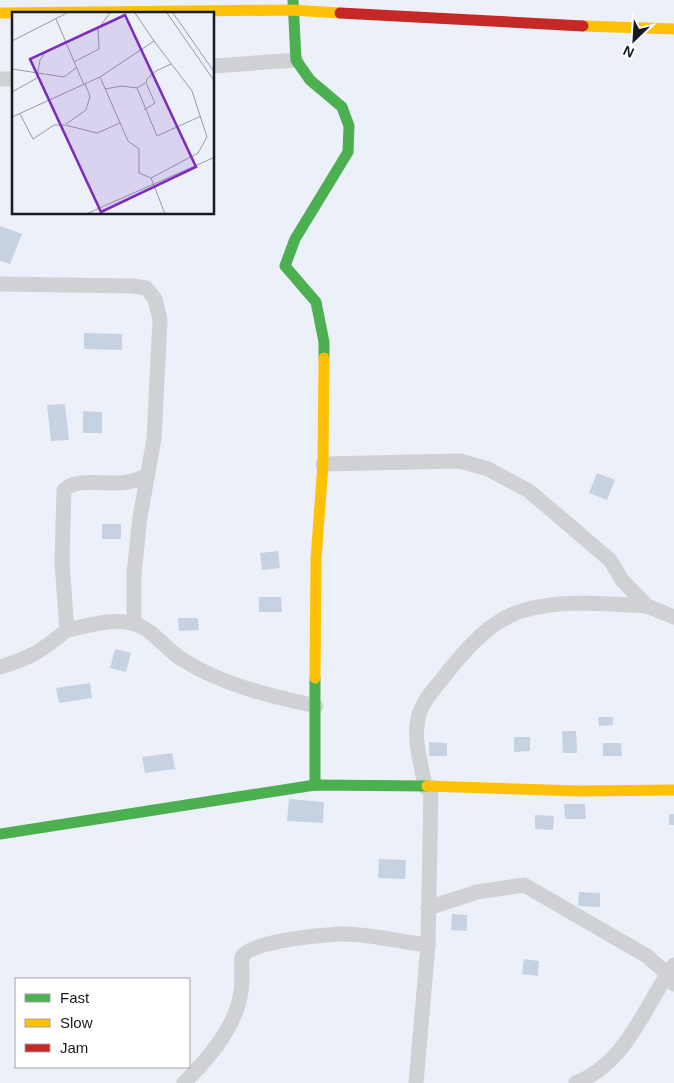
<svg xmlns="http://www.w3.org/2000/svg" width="674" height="1083" viewBox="0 0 674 1083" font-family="Arial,sans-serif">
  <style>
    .building { fill: #c6d2e1 }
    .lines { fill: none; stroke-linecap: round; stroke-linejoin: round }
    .street { stroke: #d0d1d4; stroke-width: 15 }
    .fast { stroke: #4caf50; stroke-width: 11 }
    .slow { stroke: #ffc107; stroke-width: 11 }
    .jam { stroke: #c62828; stroke-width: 11 }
    .inset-road { fill: none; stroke: #979aa3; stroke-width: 1 }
    .view { fill: #7b2cbf; fill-opacity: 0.15; stroke: #7b2cbf; stroke-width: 2.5 }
    .inset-edge { fill: none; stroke: #181a22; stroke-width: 2.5 }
  </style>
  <rect width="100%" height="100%" fill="#ecf0f9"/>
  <g class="building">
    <path d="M 0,226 L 22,234 L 10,264 L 0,261 Z"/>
    <path d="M 84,333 L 122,334 L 122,350 L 84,349 Z"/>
    <path d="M 65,404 L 69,440 L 51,441 L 47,405 Z"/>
    <path d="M 83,411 L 102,412 L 102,433 L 83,433 Z"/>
    <path d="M 597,473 L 615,480 L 607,500 L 589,493 Z"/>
    <rect x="102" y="524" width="19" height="15"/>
    <path d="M 278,551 L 280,568 L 262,570 L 260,553 Z"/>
    <path d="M 259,597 L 281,597 L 282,612 L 259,612 Z"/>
    <path d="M 178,618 L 198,618 L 199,630 L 179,631 Z"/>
    <path d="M 115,649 L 131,653 L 126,672 L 110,668 Z"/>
    <path d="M 90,683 L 92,698 L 59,703 L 56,688 Z"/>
    <path d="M 598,717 L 613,717 L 613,725 L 599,726 Z"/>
    <path d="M 562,731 L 576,731 L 577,753 L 563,753 Z"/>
    <path d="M 514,737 L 530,737 L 530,751 L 514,752 Z"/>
    <path d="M 429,742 L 447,743 L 447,756 L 429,756 Z"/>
    <path d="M 603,743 L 621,743 L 622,756 L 603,756 Z"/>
    <path d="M 172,753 L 175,769 L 145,773 L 142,757 Z"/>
    <path d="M 289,799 L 324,802 L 323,823 L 287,821 Z"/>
    <path d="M 564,804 L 585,804 L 586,819 L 565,819 Z"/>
    <rect x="669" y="814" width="5" height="11"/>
    <path d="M 535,815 L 554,816 L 553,830 L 535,829 Z"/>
    <path d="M 379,859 L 406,860 L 405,879 L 378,878 Z"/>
    <path d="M 579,892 L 600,893 L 600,907 L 578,906 Z"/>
    <path d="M 452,914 L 467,915 L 467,931 L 451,930 Z"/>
    <path d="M 524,959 L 539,961 L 538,976 L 522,974 Z"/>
  </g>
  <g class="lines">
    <g class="street">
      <path d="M 214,66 L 296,60"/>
      <path d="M 0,79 L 14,79"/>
      <path d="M 0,284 L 133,286 L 146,288 L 155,299 L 160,320 L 154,439 L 140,517 L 134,573 L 134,623"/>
      <path d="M 323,464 L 460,461 L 488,469 L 529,491 L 610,560 L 622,580 L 647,606 L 674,617"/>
      <path d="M 67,630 C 87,626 114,617 135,624 C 154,630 166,650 183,660 C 223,685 270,696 316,706"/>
      <path d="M 0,667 C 33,657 41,651 67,630 L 62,562 L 64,490 C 75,478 103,484 118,483 C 129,483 138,480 148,475"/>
      <path d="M 425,787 C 422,766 413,740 418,719 C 421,701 436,688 446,674 C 463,653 482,630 507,617 C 545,598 605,603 647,606"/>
      <path d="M 428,908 L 477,892 L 524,885 L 647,956 L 667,974 L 674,984"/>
      <path d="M 184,1083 C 208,1059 236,1027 241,992 C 243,980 241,968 242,957 C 250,941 322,935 340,934 C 367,933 400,942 428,945"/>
      <path d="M 416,1083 L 428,945 L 431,787"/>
      <path d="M 576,1083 C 628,1062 644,1006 674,965"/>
    </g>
    <g class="fast">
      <path d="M 293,0 L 296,60 L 310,80 L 342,107 L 349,126 L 348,152 L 295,239 L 285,266 L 316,302 L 324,342 L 324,358"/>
      <path d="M 315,785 L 315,678"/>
      <path d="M 0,834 L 315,785 L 427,786"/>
    </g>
    <g class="slow">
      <path d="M 0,13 L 292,10 L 340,13"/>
      <path d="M 583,26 L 674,29"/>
      <path d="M 315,678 L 316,559 L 323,464 L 324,358"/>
      <path d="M 427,786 L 578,791 L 674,790"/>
    </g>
    <path class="jam" d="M 340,13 L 583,26"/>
  </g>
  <g transform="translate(12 12)">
    <rect width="202" height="202" fill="#ecf0f9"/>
    <path class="inset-road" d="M 155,1 L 203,70M 161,1 L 203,61M 44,7 L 72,73M 0,29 L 55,1M 62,50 L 87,37 L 86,17 L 98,1M 0,57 L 52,65 L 64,56M 88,65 L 116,129 L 127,137 L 127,161 L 139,166 L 153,202M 125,76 L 145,124 L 189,104M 93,77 L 110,74 L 125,76 L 133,71M 0,80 L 25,66 L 28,48 L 34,39 L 54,30M 132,98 L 143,91 L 134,71 L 135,67 L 144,59 L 159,52M 8,102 L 21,127 L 42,113 L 53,113 L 85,121 L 108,111M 0,105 L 88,65 L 142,29 L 123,1M 54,112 L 74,98 L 78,84 L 73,72M 139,166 L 186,141 L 195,125 L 180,79 L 142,29M 74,202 L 203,145"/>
    <path class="view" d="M 113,3 L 184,155 L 89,200 L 18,47 Z"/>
    <rect width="202" height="202" class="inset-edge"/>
  </g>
  <rect x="15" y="978" width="175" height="90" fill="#ffffff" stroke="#a3a3a7"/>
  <rect x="25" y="994" width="25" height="8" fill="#4caf50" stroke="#a3a3a7"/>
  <text x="60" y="1003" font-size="15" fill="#181a22">Fast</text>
  <rect x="25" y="1019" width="25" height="8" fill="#ffc107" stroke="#a3a3a7"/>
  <text x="60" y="1028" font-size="15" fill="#181a22">Slow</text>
  <rect x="25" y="1044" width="25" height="8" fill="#c62828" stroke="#a3a3a7"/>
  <text x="60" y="1053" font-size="15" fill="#181a22">Jam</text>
  <g transform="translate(634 40) rotate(205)" stroke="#ffffff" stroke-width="4" paint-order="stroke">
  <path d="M0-4L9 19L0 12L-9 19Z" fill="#181a22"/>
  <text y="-8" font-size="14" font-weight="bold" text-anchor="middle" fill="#181a22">N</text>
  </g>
</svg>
